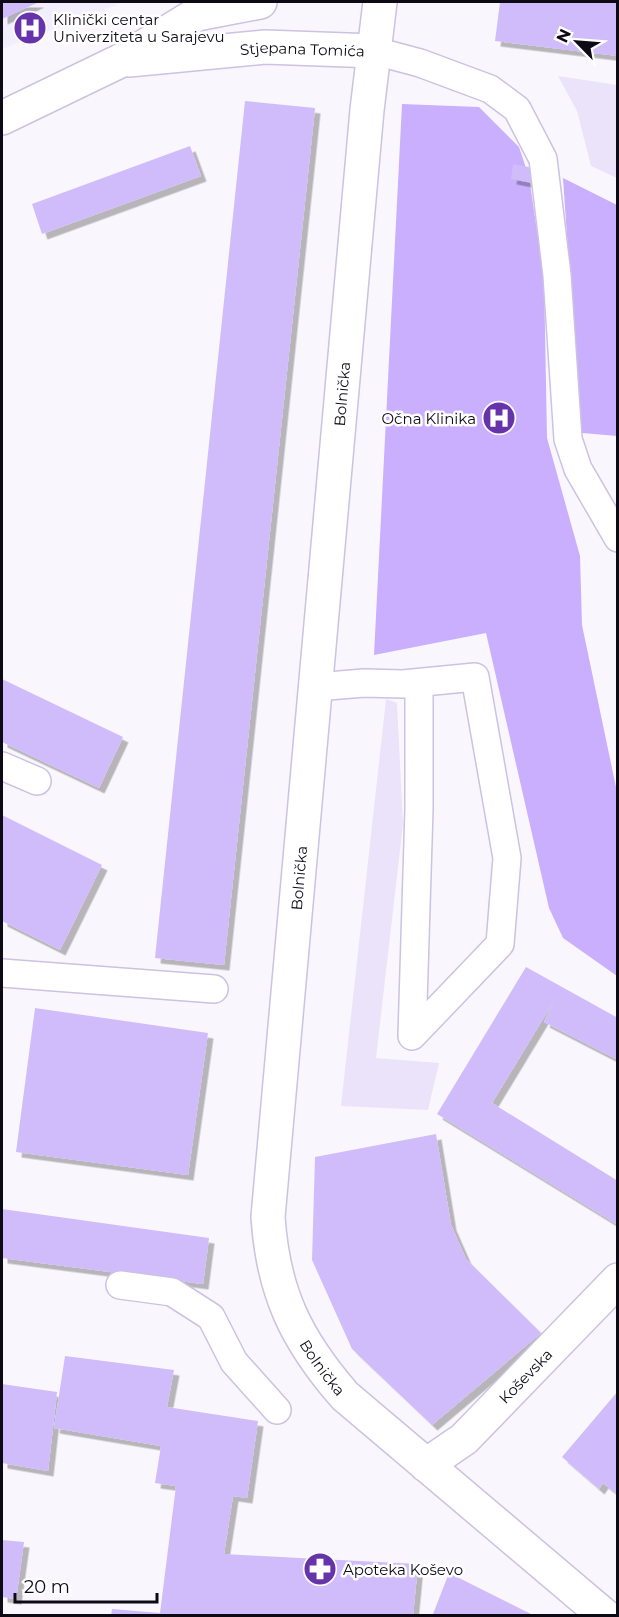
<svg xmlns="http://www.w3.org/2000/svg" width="619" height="1617" viewBox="0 0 619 1617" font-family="Montserrat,sans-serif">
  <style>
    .built { fill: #f2eefe }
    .green { fill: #eae3fa }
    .forest { fill: #c9affd }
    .building { fill: #d0bcfa; filter: url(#shadow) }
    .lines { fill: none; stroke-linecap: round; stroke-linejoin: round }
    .lane-casing { stroke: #ccc2e1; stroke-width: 30 }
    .street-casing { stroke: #ccc2e1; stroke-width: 36 }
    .secondary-casing { stroke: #ccc2e1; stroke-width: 36 }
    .lane { stroke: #fff; stroke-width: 27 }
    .street { stroke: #fff; stroke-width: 33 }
    .secondary { stroke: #fff; stroke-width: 33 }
    .labels { text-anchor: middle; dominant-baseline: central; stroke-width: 5; stroke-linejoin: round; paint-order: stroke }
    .poi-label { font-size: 15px; fill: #0e0a15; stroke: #fff; text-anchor: start }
    .street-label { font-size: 15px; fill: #0e0a15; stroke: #fff }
  </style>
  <defs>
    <filter id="shadow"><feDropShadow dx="5.5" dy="5.5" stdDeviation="0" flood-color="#0004"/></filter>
  </defs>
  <rect width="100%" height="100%" fill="#f9f7fd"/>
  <path class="built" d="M 2,2 L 119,2 L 114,6 L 2,49 Z"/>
  <g class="green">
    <path d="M 558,76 L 617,85 L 617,178 L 591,166 L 577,111 Z"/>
    <path d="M 386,699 L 397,703 L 403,824 L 376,1058 L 439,1063 L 428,1110 L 341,1106 Z"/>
  </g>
  <g class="forest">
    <path d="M 402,104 L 479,107 L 519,147 L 529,177 L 544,278 L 547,438 L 580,556 L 582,625 L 617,792 L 617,976 L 563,938 L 549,908 L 486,633 L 374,655 Z"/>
    <path d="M 563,178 L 617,205 L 617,436 L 571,432 L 569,265 Z"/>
  </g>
  <g class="building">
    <path d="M 2,2 L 39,2 L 2,19 Z"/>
    <path d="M 500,2 L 618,2 L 618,56 L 495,41 Z"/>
    <path d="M 245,101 L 315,108 L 224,965 L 155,958 Z"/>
    <path d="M 190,146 L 201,176 L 42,234 L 32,204 Z"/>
    <path d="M 513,164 L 533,168 L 532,183 L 511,179 Z"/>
    <path d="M 2,679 L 123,737 L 99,788 L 2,742 Z"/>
    <path d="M 2,815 L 102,865 L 60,950 L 2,921 Z"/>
    <path d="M 526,967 L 618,1018 L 618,1060 L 544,1022 L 555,999 L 492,1103 L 618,1181 L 618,1225 L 437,1114 Z"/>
    <path d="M 35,1008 L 208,1033 L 188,1175 L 16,1152 Z"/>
    <path d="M 436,1134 L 451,1225 L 466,1259 L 541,1333 L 432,1425 L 352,1349 L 312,1260 L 315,1157 Z"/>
    <path d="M 2,1209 L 209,1238 L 203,1284 L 2,1258 Z"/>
    <path d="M 65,1356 L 174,1370 L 167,1407 L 258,1421 L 247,1498 L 233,1496 L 224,1554 L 418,1564 L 413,1616 L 111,1616 L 112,1609 L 160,1613 L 176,1486 L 155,1483 L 161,1446 L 54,1428 Z"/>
    <path d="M 2,1384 L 57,1392 L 48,1471 L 2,1463 Z"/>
    <path d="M 618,1391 L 618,1495 L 603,1483 L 599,1489 L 562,1457 Z"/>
    <path d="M 2,1540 L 24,1542 L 16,1599 L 2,1597 Z"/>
    <path d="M 449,1573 L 535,1616 L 435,1616 L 433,1614 Z"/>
  </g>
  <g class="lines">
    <g class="lane-casing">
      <g id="lane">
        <path d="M 375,51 L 420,63 L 490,89 L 517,109 L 543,159 L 557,275 L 568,439 L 578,469 L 618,538"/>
        <path d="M 316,687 L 364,683 L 403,684 L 475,677 L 507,858 L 500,944 L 412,1036 L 419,809 L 419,683"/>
        <path d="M 2,766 L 37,781"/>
        <path d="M 2,973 L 214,989"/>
        <path d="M 120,1285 L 172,1292 L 211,1317 L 234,1362 L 277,1410"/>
      </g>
    </g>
    <g class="street-casing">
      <g id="street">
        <path id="s1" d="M 129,60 L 265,47 L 375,51"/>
        <path d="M 2,118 L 122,60 L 197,14 L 260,2"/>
        <path id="s2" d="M 426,1465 L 464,1439 L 618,1280"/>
      </g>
    </g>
    <g class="secondary-casing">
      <g id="secondary">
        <path id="s3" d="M 380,2 L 367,110 L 268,1217 C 273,1292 296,1340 345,1396 L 605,1616"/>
        <path d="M 197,14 L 211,2"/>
      </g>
    </g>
    <use href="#lane" class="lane"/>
    <use href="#street" class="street"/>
    <use href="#secondary" class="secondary"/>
  </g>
  <defs>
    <g id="hospital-disc" transform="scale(1.725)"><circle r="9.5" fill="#6733aa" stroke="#fff"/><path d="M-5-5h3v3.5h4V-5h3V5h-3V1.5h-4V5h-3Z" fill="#fff"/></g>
    <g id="pharmacy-disc" transform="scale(1.725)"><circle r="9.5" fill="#6733aa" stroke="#fff"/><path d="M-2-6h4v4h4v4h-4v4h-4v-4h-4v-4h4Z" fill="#fff"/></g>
  </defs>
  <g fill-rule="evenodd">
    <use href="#hospital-disc" x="30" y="28"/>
    <use href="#hospital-disc" x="499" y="418"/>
    <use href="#pharmacy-disc" x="320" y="1569"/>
  </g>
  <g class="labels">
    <g class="poi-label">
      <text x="53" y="19">Klinički centar<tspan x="53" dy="17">Univerziteta u Sarajevu</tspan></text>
      <text x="476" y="418" text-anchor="end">Očna Klinika</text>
      <text x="343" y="1569">Apoteka Koševo</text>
    </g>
    <g class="street-label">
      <text stroke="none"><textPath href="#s1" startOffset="174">Stjepana Tomića</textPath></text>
      <text transform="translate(342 394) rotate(-85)">Bolnička</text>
      <text transform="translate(299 878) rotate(-85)">Bolnička</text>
      <text stroke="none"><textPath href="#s3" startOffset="1383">Bolnička</textPath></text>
      <text stroke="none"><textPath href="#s2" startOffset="134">Koševska</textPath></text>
    </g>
  </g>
  <rect width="619" height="1617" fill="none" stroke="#0e0a15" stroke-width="6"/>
  <g transform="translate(577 42) rotate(295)" stroke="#ffffff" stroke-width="4.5" paint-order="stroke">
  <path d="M0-4.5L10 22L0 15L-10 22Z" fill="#0e0a15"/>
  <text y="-9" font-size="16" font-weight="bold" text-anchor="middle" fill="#0e0a15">N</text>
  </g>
  <path d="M15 1593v9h142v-9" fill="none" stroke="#0e0a15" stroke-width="3"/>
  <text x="24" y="1593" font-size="18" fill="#0e0a15" stroke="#ffffff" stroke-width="4.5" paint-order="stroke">20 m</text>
</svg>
